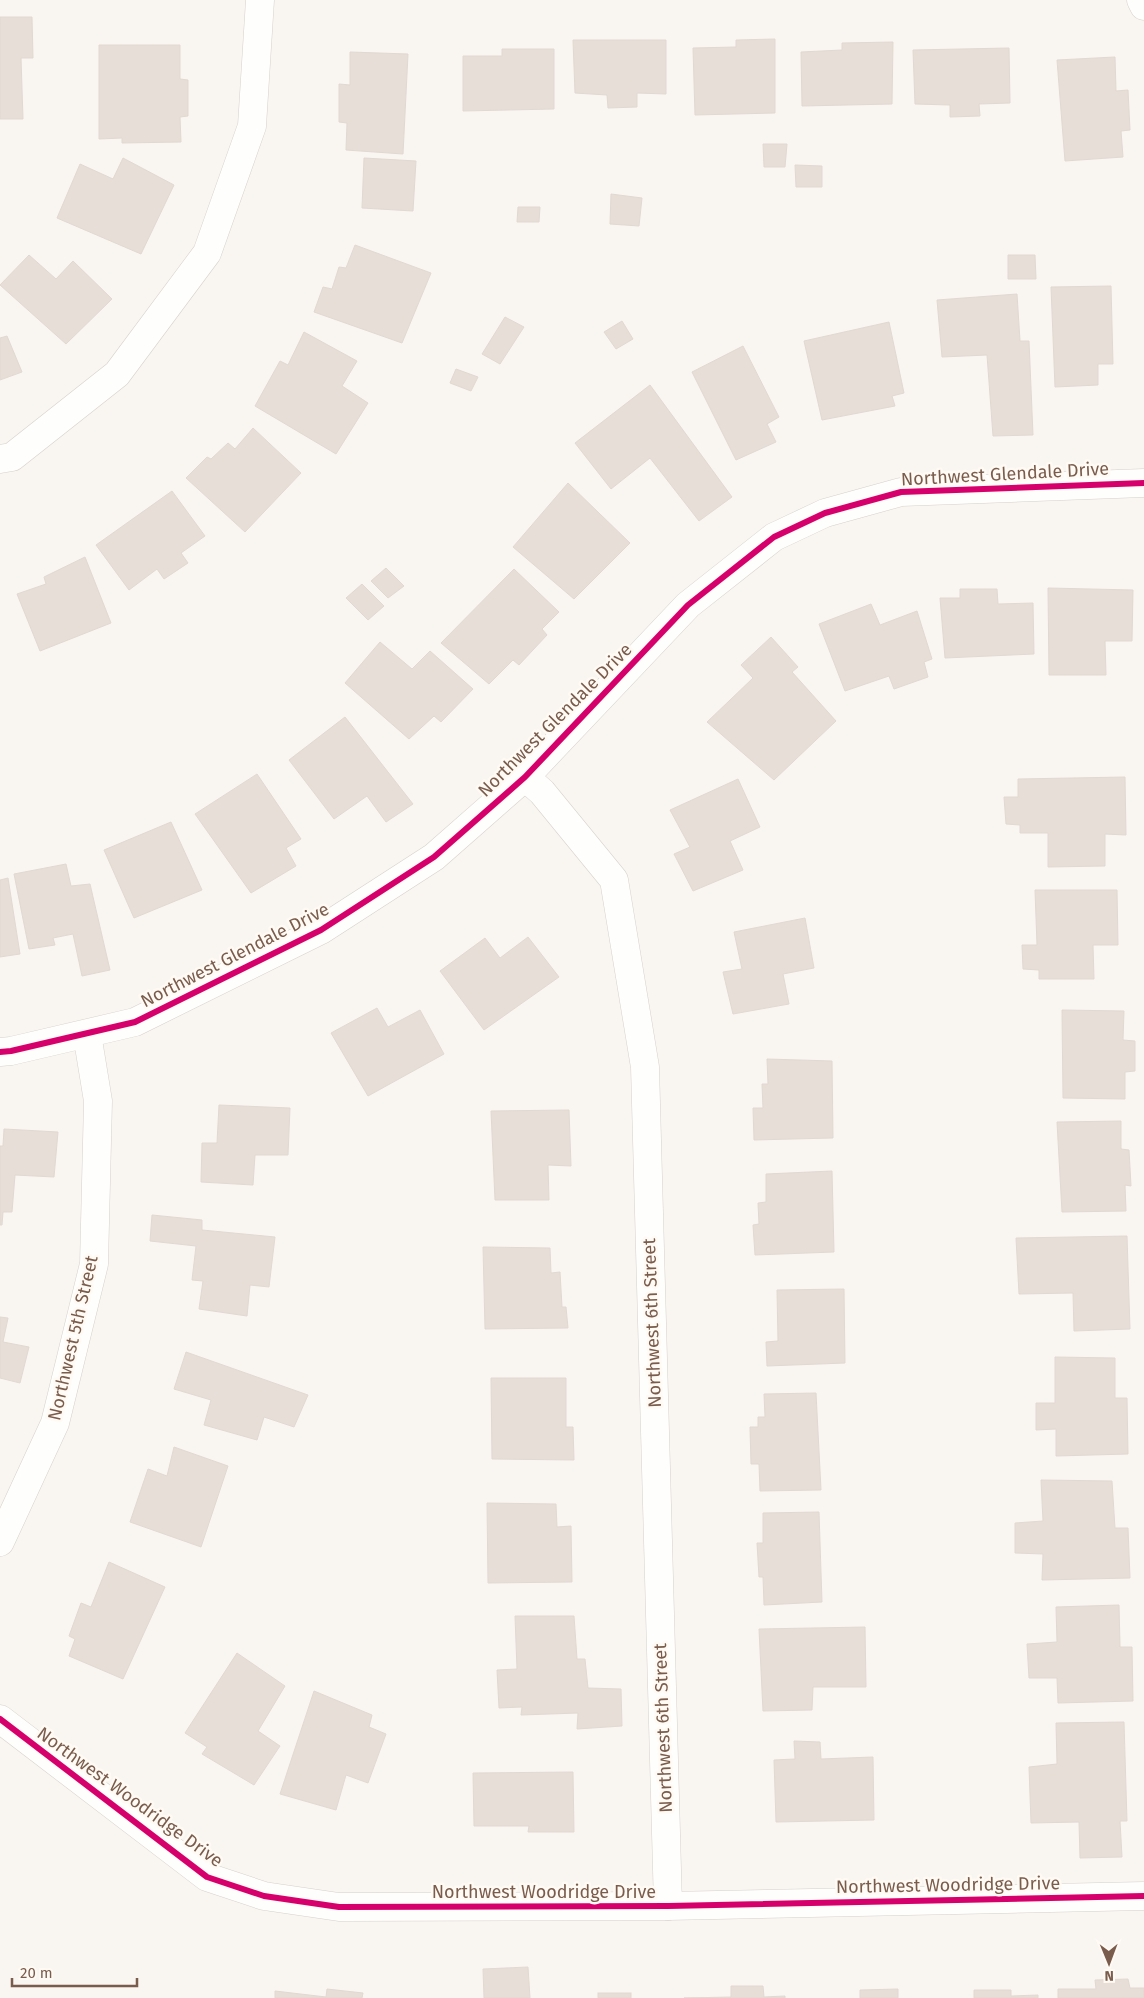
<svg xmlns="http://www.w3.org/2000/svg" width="1144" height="1998" viewBox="0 0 1144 1998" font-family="'Fira Sans',sans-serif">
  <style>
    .building { fill: #e6ded7; stroke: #e2d8d2 }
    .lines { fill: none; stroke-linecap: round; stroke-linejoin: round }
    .street-casing { stroke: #d7d1cb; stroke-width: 29 }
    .street { stroke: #fefefd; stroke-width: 28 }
    .cycleway-casing { stroke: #fffaf3; stroke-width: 9 }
    .cycleway { stroke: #d6006c; stroke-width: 6 }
    .labels { text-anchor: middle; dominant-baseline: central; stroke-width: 5; stroke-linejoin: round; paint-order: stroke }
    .street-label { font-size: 18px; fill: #7a5c4d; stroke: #fffaf3 }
  </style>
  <rect width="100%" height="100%" fill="#f9f5f0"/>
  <g class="building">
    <path d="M 0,17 L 32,17 L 33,58 L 21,58 L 23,119 L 0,119 Z"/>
    <path d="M 775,39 L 775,113 L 695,115 L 693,48 L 736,47 L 736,40 Z"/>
    <path d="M 573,40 L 666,40 L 666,94 L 637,93 L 637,107 L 608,108 L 607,95 L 575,93 Z"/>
    <path d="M 893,42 L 892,104 L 802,106 L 801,52 L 842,50 L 842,43 Z"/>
    <path d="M 99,45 L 180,45 L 180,79 L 188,80 L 188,116 L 180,117 L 181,142 L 122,143 L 122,138 L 99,139 Z"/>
    <path d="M 1009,48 L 1010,103 L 979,104 L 980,116 L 950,117 L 950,105 L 915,104 L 913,50 Z"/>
    <path d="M 502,49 L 554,49 L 554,109 L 463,111 L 463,56 L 502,56 Z"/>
    <path d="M 350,52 L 408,54 L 403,154 L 346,150 L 347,123 L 339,122 L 339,84 L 350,85 Z"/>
    <path d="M 1115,57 L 1116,91 L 1128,90 L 1130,130 L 1121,131 L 1123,157 L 1065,161 L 1057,60 Z"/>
    <path d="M 763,144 L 787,144 L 785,167 L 764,167 Z"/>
    <path d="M 123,158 L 174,185 L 141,254 L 57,218 L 80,164 L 113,179 Z"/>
    <path d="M 364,158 L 416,161 L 413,211 L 362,208 Z"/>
    <path d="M 795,165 L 822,166 L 822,187 L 796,187 Z"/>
    <path d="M 611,194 L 642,198 L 639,226 L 610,224 Z"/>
    <path d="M 518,207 L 540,207 L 539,222 L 517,222 Z"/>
    <path d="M 355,245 L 431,273 L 402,343 L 314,312 L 323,287 L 332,289 L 339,267 L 346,268 Z"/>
    <path d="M 29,255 L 56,279 L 73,261 L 112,299 L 66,344 L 0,285 Z"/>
    <path d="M 1008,255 L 1035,255 L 1036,279 L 1008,279 Z"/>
    <path d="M 1111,286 L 1113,364 L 1098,364 L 1098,385 L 1055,387 L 1051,287 Z"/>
    <path d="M 1017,294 L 1020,341 L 1029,341 L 1033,435 L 993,436 L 987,355 L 942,357 L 937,300 Z"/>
    <path d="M 505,317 L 524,327 L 500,364 L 482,354 Z"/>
    <path d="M 622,321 L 633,339 L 616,349 L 604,332 Z"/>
    <path d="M 889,322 L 904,393 L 892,396 L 895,406 L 822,420 L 804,341 Z"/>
    <path d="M 304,332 L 357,361 L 342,386 L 368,403 L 336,454 L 255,406 L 280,361 L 288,365 Z"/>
    <path d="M 7,336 L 22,372 L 0,380 L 0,338 Z"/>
    <path d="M 743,346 L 779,417 L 767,424 L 776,442 L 736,460 L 692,372 Z"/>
    <path d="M 456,369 L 478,377 L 471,391 L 450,383 Z"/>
    <path d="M 650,385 L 732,497 L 699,521 L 650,458 L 611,489 L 575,443 Z"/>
    <path d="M 253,428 L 301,473 L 245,532 L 186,478 L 207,457 L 211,459 L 228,443 L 235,449 Z"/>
    <path d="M 568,483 L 630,543 L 574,599 L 513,547 Z"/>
    <path d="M 172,491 L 205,536 L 181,553 L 188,563 L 164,579 L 157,569 L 129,590 L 96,545 Z"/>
    <path d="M 85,557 L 111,623 L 40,651 L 17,594 L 46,584 L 44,577 Z"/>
    <path d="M 386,568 L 404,586 L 388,598 L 371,581 Z"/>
    <path d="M 514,569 L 559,612 L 542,629 L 547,635 L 519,665 L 513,660 L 489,684 L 441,643 Z"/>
    <path d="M 362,584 L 384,606 L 368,620 L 346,598 Z"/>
    <path d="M 1048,588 L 1133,590 L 1132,641 L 1105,641 L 1106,675 L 1049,675 Z"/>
    <path d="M 960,589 L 997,589 L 998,604 L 1033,603 L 1034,654 L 945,658 L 940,598 L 960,598 Z"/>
    <path d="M 871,604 L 880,625 L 917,611 L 932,659 L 924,662 L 928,677 L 894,689 L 889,676 L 845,691 L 819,624 Z"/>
    <path d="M 771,637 L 798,667 L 792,672 L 836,721 L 774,780 L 707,722 L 753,678 L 741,665 Z"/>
    <path d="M 380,642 L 412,669 L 430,651 L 473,689 L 441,722 L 434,716 L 409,739 L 345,683 Z"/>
    <path d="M 345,717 L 413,804 L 386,822 L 367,796 L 334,819 L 289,760 Z"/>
    <path d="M 257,774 L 301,839 L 286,848 L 296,866 L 251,893 L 195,814 Z"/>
    <path d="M 1125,777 L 1126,835 L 1105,834 L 1105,866 L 1048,867 L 1048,833 L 1020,833 L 1020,825 L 1006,824 L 1004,797 L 1018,797 L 1018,779 Z"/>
    <path d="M 738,779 L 760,827 L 730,841 L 743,870 L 693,891 L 674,854 L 690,847 L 670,810 Z"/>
    <path d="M 171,822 L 202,890 L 134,918 L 104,850 Z"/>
    <path d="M 66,864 L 71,886 L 90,884 L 110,970 L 82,976 L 73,934 L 53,938 L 55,945 L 29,949 L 14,874 Z"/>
    <path d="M 8,878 L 20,954 L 0,957 L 0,880 Z"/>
    <path d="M 1035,890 L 1117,890 L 1118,945 L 1093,945 L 1094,979 L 1039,979 L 1039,970 L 1023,969 L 1022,945 L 1037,945 Z"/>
    <path d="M 805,918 L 814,968 L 783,974 L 789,1004 L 733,1014 L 723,972 L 742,969 L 734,932 Z"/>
    <path d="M 528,937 L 559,977 L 484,1030 L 440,971 L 485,938 L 500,958 Z"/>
    <path d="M 377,1008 L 388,1027 L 420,1010 L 444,1054 L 368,1096 L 331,1033 Z"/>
    <path d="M 1062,1010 L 1124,1011 L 1123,1040 L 1135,1041 L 1135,1071 L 1125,1072 L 1125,1099 L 1063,1098 Z"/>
    <path d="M 767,1059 L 832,1061 L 833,1138 L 754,1140 L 753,1108 L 763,1108 L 762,1084 L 768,1084 Z"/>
    <path d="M 219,1105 L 290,1108 L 288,1155 L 255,1155 L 253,1185 L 201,1182 L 202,1143 L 217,1143 Z"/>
    <path d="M 569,1110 L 571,1166 L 548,1165 L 549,1200 L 495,1200 L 491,1111 Z"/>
    <path d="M 1121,1121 L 1121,1149 L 1129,1150 L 1131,1186 L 1125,1185 L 1126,1211 L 1062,1212 L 1057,1122 Z"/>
    <path d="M 4,1129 L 58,1132 L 54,1177 L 15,1175 L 12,1212 L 3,1212 L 2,1225 L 0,1225 L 0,1146 L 3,1146 Z"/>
    <path d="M 832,1171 L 834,1252 L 755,1255 L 753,1225 L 759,1224 L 758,1203 L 766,1202 L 766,1174 Z"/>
    <path d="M 152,1215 L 202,1220 L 202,1230 L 275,1237 L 269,1287 L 250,1285 L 247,1316 L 199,1309 L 203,1281 L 192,1280 L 196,1246 L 150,1241 Z"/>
    <path d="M 1127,1236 L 1130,1329 L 1074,1331 L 1073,1293 L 1019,1294 L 1016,1238 Z"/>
    <path d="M 483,1247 L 550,1248 L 551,1273 L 560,1272 L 562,1307 L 566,1307 L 568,1328 L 485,1329 Z"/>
    <path d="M 844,1289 L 845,1363 L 767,1366 L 766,1342 L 778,1341 L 777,1290 Z"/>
    <path d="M 0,1317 L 8,1318 L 3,1342 L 29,1347 L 20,1383 L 0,1378 Z"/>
    <path d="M 186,1352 L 308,1395 L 294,1427 L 264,1417 L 257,1440 L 204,1425 L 211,1400 L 174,1389 Z"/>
    <path d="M 1055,1357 L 1115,1358 L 1115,1398 L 1127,1398 L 1128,1454 L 1056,1456 L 1056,1429 L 1036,1430 L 1036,1403 L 1055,1403 Z"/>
    <path d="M 491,1378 L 566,1378 L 566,1427 L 573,1427 L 574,1460 L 492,1459 Z"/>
    <path d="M 816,1393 L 821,1490 L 760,1491 L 759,1464 L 751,1464 L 750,1427 L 758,1427 L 758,1417 L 765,1417 L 764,1394 Z"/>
    <path d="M 174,1447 L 228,1466 L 201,1547 L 130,1522 L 148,1469 L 167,1476 Z"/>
    <path d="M 1041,1480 L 1112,1481 L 1115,1528 L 1128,1528 L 1130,1578 L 1042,1580 L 1043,1554 L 1015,1553 L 1015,1523 L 1043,1521 Z"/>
    <path d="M 487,1503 L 556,1504 L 557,1527 L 571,1526 L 572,1582 L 488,1583 Z"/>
    <path d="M 819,1512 L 822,1602 L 764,1605 L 763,1577 L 759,1577 L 757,1543 L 763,1543 L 763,1513 Z"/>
    <path d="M 109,1562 L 165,1587 L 123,1679 L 69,1656 L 75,1639 L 69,1636 L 81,1603 L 91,1607 Z"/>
    <path d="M 1119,1605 L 1120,1647 L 1132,1647 L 1133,1701 L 1058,1703 L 1057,1678 L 1029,1678 L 1027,1644 L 1057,1642 L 1056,1607 Z"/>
    <path d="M 515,1616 L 574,1616 L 577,1659 L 585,1659 L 588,1688 L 621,1689 L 622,1726 L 577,1729 L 578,1713 L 521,1715 L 522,1707 L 499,1708 L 497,1670 L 517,1669 Z"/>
    <path d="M 865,1627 L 866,1687 L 813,1687 L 812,1710 L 763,1711 L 759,1629 Z"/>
    <path d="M 237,1653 L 285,1686 L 258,1731 L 280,1746 L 254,1785 L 202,1754 L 207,1747 L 185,1733 Z"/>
    <path d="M 314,1691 L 372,1715 L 369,1727 L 386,1734 L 368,1783 L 346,1775 L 336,1810 L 280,1794 Z"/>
    <path d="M 1124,1722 L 1127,1821 L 1120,1821 L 1122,1857 L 1080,1858 L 1079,1822 L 1031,1823 L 1029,1767 L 1057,1764 L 1056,1723 Z"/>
    <path d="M 794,1741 L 820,1742 L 821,1759 L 873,1757 L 874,1820 L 776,1822 L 774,1760 L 795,1759 Z"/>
    <path d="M 573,1772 L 574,1832 L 528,1832 L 529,1826 L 474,1826 L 473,1773 Z"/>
    <path d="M 528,1967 L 530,1998 L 484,1998 L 483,1969 Z"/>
    <path d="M 1128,1979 L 1130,1988 L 1144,1988 L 1144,1998 L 1058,1998 L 1058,1989 L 1096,1989 L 1095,1980 Z"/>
    <path d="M 731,1986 L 763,1986 L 764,1997 L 785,1996 L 785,1998 L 684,1998 L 731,1997 Z"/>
    <path d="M 327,1989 L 363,1993 L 362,1998 L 275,1998 L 275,1991 L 326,1997 Z"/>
    <path d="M 898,1989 L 898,1998 L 860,1998 L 860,1990 Z"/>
    <path d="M 974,1990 L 1011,1990 L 1011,1996 L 1038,1995 L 1038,1998 L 974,1998 Z"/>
    <rect x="598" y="1993" width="33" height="5"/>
  </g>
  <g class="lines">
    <g class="street-casing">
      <g id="street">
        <path d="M 1141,0 L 1144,6"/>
        <path d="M 0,459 L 12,457 L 117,374 L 207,253 L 252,126 L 260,0"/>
        <path d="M 525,777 L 542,792 L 614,880 L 645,1067 L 668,1906"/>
        <path d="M 0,1052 L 11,1051 L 135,1022 L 321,930 L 434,857 L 525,777 L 688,605 L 774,537 L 825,513 L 901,492 L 1144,483"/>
        <path d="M 0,1542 L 55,1423 L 94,1264 L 98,1101 L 87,1034"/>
        <path d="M 0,1719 L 207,1877 L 264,1896 L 339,1907 L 668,1906 L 1144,1896"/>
      </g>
    </g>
    <use href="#street" class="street"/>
    <g class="cycleway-casing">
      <g id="cycleway">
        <path d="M 0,1052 L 11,1051 L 135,1022 L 321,930 L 434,857 L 525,777 L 688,605 L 774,537 L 825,513 L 901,492 L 1144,483"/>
        <path d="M 0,1719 L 207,1877 L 264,1896 L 339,1907 L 668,1906 L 1144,1896"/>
      </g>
    </g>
    <use href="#cycleway" class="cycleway"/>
  </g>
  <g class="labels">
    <g class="street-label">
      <text transform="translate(1005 474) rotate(-3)">Northwest Glendale Drive</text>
      <text transform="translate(555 720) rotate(-45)">Northwest Glendale Drive</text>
      <text transform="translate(235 955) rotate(-27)">Northwest Glendale Drive</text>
      <text transform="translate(652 1323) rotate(-92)">Northwest 6th Street</text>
      <text transform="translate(73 1338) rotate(-77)">Northwest 5th Street</text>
      <text transform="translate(663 1728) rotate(-92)">Northwest 6th Street</text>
      <text transform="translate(130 1797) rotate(36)">Northwest Woodridge Drive</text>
      <text transform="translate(948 1885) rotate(-1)">Northwest Woodridge Drive</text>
      <text x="544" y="1892">Northwest Woodridge Drive</text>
    </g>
  </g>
  <g transform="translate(1109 1963) rotate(179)" stroke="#fffaf3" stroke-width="4" paint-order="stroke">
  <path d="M0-4L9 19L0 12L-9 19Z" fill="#7a5c4d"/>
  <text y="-8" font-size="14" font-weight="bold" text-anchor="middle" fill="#7a5c4d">N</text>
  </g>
  <path d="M12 1978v8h125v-8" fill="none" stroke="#7a5c4d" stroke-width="2.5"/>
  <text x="20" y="1978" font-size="15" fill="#7a5c4d" stroke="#fffaf3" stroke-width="4" paint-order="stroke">20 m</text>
</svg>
